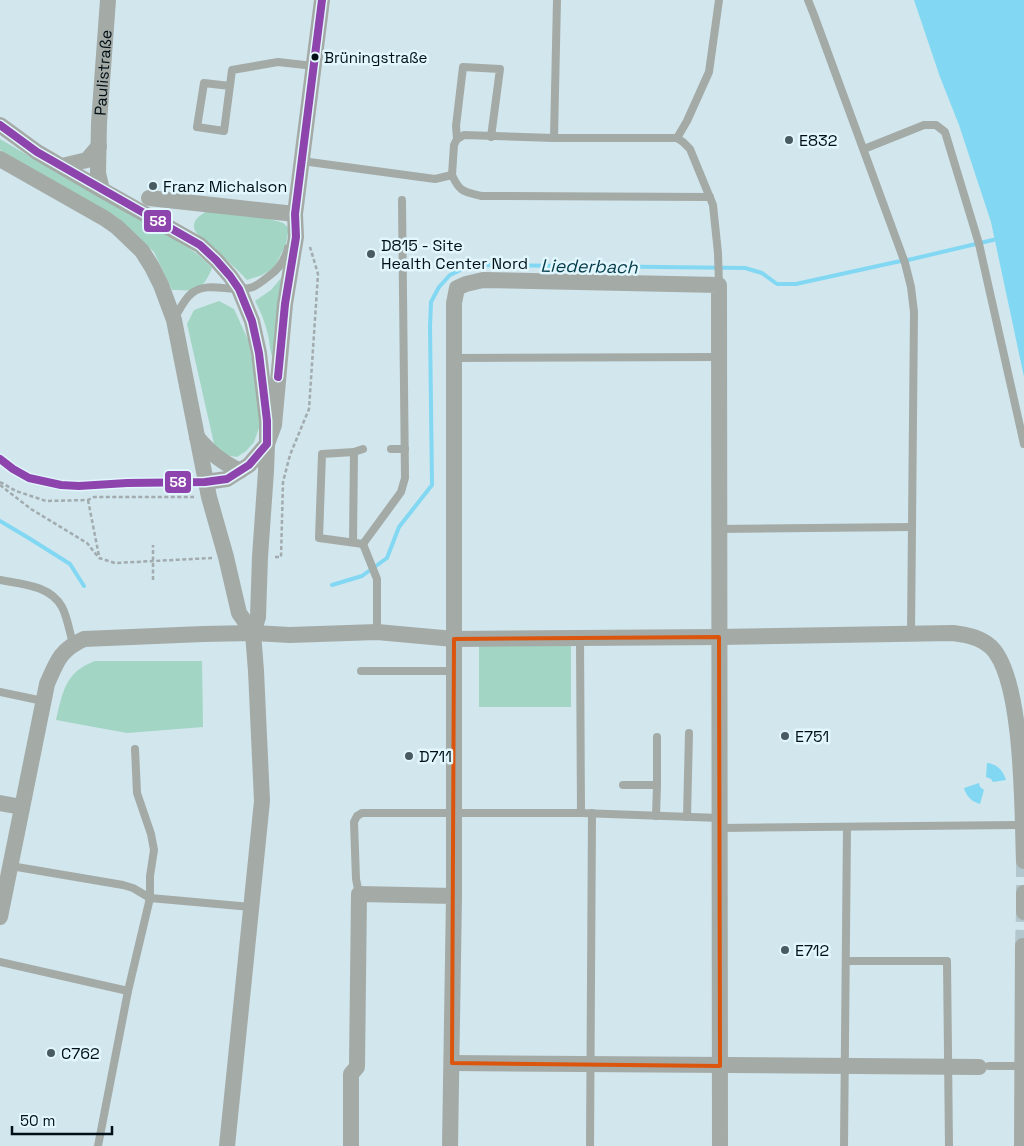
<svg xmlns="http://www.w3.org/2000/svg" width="1024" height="1146" viewBox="0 0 1024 1146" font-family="'Space Grotesk',sans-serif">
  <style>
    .green { fill: #a2d5c3 }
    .water { fill: #82d8f2 }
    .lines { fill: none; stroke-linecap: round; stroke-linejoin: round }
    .stream { stroke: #82d8f2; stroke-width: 4 }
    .minor-tunnel { stroke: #b2c6cd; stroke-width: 16; stroke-dasharray: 16 8; stroke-linecap: butt }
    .path { stroke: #a2abad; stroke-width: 2.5; stroke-dasharray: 4 2.5; stroke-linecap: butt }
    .service { stroke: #a4aaa6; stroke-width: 8 }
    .minor { stroke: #a4aaa6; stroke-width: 16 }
    .bus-1-casing { stroke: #e2f6fd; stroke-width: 11 }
    .bus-1 { stroke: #8e44ad; stroke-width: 8 }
    .marked { fill: none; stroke: #dc550c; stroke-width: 4; stroke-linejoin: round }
    .bus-dot { fill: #001016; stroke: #e2f6fd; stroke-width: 2 }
    .poi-dot { fill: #495b61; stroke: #e2f6fd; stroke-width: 2 }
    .labels { text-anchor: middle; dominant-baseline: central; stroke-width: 5; stroke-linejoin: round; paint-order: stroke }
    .bus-label { font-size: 15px; fill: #001016; stroke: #e2f6fd; text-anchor: start }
    .street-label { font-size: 16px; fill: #001016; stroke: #e2f6fd }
    .poi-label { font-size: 16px; fill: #001016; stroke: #e2f6fd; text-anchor: start }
    .water-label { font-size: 18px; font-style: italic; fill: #053c4a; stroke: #e2f6fd }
    .line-badge { stroke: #e2f6fd; stroke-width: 2 }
    .badge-label { font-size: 14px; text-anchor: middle; font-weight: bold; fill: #fff }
  </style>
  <rect width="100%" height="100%" fill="#d1e6ed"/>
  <g class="green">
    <path d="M 0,139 C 42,164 84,188 126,212 C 155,229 190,243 212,268 C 202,292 196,291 172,290 L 154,252 L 118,218 L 0,150 Z"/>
    <path d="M 209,210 L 267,218 L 283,223 L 289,228 L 286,244 L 274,268 L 262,275 L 247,280 C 242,275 238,270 233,266 C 226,258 194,236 194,227 C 193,219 202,214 209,210 Z"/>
    <path d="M 282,277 L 274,361 C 270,353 270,344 268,335 C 265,322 261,312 255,301 L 271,290 Z"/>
    <path d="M 219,301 L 234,309 L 249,342 L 258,394 L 260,425 L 254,442 L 246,451 L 237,457 L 225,455 L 215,448 L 187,324 L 194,310 Z"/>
    <path d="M 571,643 L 571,707 L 479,707 L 479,644 Z"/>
    <path d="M 95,661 L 202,661 L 203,727 L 127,733 L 56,720 C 61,701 63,680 81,668 C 85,665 90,663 95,661 Z"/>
  </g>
  <g class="water">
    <path d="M 914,0 L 1024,0 L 1024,377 L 991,222 L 959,125 L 940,77 Z"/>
    <path d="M 987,763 C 997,764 1003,770 1006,780 L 993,782 L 991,779 L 986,777 Z"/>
    <path d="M 979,783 L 980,787 L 984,790 L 980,804 C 972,802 966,796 964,788 Z"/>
  </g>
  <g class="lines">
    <g class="stream">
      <path d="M 0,521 L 27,537 L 70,564 L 84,586"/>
      <path d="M 332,585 L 362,576 L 387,558 L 399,527 L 432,485 L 430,327 L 431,302 L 439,287 L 450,275 L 465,268 L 485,265 L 745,268 L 762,273 L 777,284 L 796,284 L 896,262 L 908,260 L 997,239"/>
    </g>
    <g class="minor-tunnel">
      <path d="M 1024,861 L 1024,893"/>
      <path d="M 1023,946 L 1024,912"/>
    </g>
    <g class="path">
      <path d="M 0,482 L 16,491 L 46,501 L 88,500 L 94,497 L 194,497"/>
      <path d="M 0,485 L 31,509 L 87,543 L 99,558 L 115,563 L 212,558"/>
      <path d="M 88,500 L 99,556"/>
      <path d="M 275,557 L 281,557 L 283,482 L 290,455 L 309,409 L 318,274 L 310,247"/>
      <path d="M 153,580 L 153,545"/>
    </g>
    <g class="service">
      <path d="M 808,0 L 814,15 L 905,263 L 911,287 L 914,312 L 911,633"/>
      <path d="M 230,86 L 204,83 L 197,127 L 224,131 L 232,70 L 278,62 L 314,66"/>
      <path d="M 554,138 L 557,0"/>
      <path d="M 677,138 L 687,121 L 709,72 L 719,0"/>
      <path d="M 457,139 L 456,126 L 463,67 L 500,69 L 491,137"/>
      <path d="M 864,149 L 924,125 L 936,125 L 945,132 L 979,244 L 1024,444"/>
      <path d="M 302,161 L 435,179 L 452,175 L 454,145 L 457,139 L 464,135 L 554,138 L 677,138 L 683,142 L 690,149 L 713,205 L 718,253 L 719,285"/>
      <path d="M 452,175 C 460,193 465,192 482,196 L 710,197"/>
      <path d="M 174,319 C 179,311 184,299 192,293 C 209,280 233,294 253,287 C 258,285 264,280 269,276 C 278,270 285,259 288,248"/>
      <path d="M 455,358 L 719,357"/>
      <path d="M 363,449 L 354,452 L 322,454 L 319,538 L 363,544"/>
      <path d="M 391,449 L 405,449"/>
      <path d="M 0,459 C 9,466 19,473 29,478 C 59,489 90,484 121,483 C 149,482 177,482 205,482"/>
      <path d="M 719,529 L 912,527"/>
      <path d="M 353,542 L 354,452"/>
      <path d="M 363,544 L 401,492 L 405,478 L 402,200"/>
      <path d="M 363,544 L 377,579 L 377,632"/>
      <path d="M 0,580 C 21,584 50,585 62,607 C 67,616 70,633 73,644"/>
      <path d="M 580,638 L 581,813"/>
      <path d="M 361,671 L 454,671"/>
      <path d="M 0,692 L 43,701"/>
      <path d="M 657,737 L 657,785"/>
      <path d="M 623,785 L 657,785 L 656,816"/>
      <path d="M 687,817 L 689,733"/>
      <path d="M 720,828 L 1024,825"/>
      <path d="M 11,866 L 123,885 L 133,888 L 150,898 L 150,876 L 154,850 L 151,834 L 137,793 L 135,749"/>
      <path d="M 359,894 L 356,879 L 354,822 L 357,816 L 362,813 L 581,813 L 720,818"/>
      <path d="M 846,961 L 947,961 L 949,1146"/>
      <path d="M 0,962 L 128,991"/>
      <path d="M 989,1066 L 1024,1066"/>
      <path d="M 98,1146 L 128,991 L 150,898 L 251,907"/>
      <path d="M 590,1146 L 592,813"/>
      <path d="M 844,1146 L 847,827"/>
    </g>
    <g class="minor">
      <path d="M 0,125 L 37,152 L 102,190 L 200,245 L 216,260 L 230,276 L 239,289 L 252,321 L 259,353 L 267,421 L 267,444 L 266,471 L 260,557 L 258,617 L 253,633 L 256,671 L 262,801 L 227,1146"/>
      <path d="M 0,159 L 104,218 L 117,227 L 142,251 L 152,267 L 161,285 L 174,320 L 209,497 L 226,557 L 239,613 L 253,633"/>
      <path d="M 62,166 L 87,160 L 99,146"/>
      <path id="s1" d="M 102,190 L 98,173 L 99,123 L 108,0"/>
      <path d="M 149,198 L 295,214"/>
      <path d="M 197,437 C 210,453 222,462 240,471"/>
      <path d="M 205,482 L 227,479 L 249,465 L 267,444 L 274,425 L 285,304 L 296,237 L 295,214 L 322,0"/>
      <path d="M 0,803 L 22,807"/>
      <path d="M 454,896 L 454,303 L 457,288 L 466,284 L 483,280 L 719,285 L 720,1146"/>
      <path d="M 1024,912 L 1024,893"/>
      <path d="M 0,917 L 47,684 C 57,661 60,650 84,639 L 203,634 L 253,633 L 290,635 L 377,632 L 454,639 L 719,637 L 953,633 C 967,635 980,637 991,647 C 1024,679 1022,813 1024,861"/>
      <path d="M 452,1063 L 979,1067"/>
      <path d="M 351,1146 L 351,1074 L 357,1067 L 359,894 L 454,896 L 450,1146"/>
      <path d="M 1022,1146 L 1023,946"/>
    </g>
    <g class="bus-1-casing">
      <g id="bus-1">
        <path d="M 0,125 L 37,152 L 200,245 L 216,260 L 230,276 L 239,289 L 252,321 L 259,353 L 267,421 L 267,444 L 249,465 L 227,479 L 205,482 L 127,483 L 79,486 L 61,485 L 29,478 L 13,469 L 0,459"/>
        <path d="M 278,377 L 285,304 L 296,237 L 295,214 L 322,0"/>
      </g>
    </g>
    <use href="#bus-1" class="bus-1"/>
  </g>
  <path class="marked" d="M 719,637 L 720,1066 L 452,1063 L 454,639 Z"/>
  <circle class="bus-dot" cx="315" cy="57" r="4.5"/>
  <g class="poi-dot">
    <circle cx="789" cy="140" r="5"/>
    <circle cx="153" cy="186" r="5"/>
    <circle cx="371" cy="254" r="5"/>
    <circle cx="785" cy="736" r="5"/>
    <circle cx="409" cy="756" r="5"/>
    <circle cx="785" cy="950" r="5"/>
    <circle cx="51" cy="1053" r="5"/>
  </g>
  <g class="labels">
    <g class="bus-label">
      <text x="324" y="57">Brüningstraße</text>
    </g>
    <g class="street-label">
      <text stroke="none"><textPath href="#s1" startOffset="118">Paulistraße</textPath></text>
    </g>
    <g class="poi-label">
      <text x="799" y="140">E832</text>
      <text x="163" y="186">Franz Michalson</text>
      <text x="381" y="245">D815 - Site<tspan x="381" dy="18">Health Center Nord</tspan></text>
      <text x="795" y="736">E751</text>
      <text x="419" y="756">D711</text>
      <text x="795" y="950">E712</text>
      <text x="61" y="1053">C762</text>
    </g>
    <g class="water-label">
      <text transform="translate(589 266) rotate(1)">Liederbach</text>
    </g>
  </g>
  <g class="line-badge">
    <rect x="143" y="209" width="29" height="24" rx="5" fill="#8e44ad"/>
    <rect x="164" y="470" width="28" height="24" rx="5" fill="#8e44ad"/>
  </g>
  <g class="badge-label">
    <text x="158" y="226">58</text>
    <text x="178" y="487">58</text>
  </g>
  <path d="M12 1126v8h100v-8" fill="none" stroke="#001016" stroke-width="2.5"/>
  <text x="20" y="1126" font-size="15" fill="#001016" stroke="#e2f6fd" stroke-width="4" paint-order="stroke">50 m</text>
</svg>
